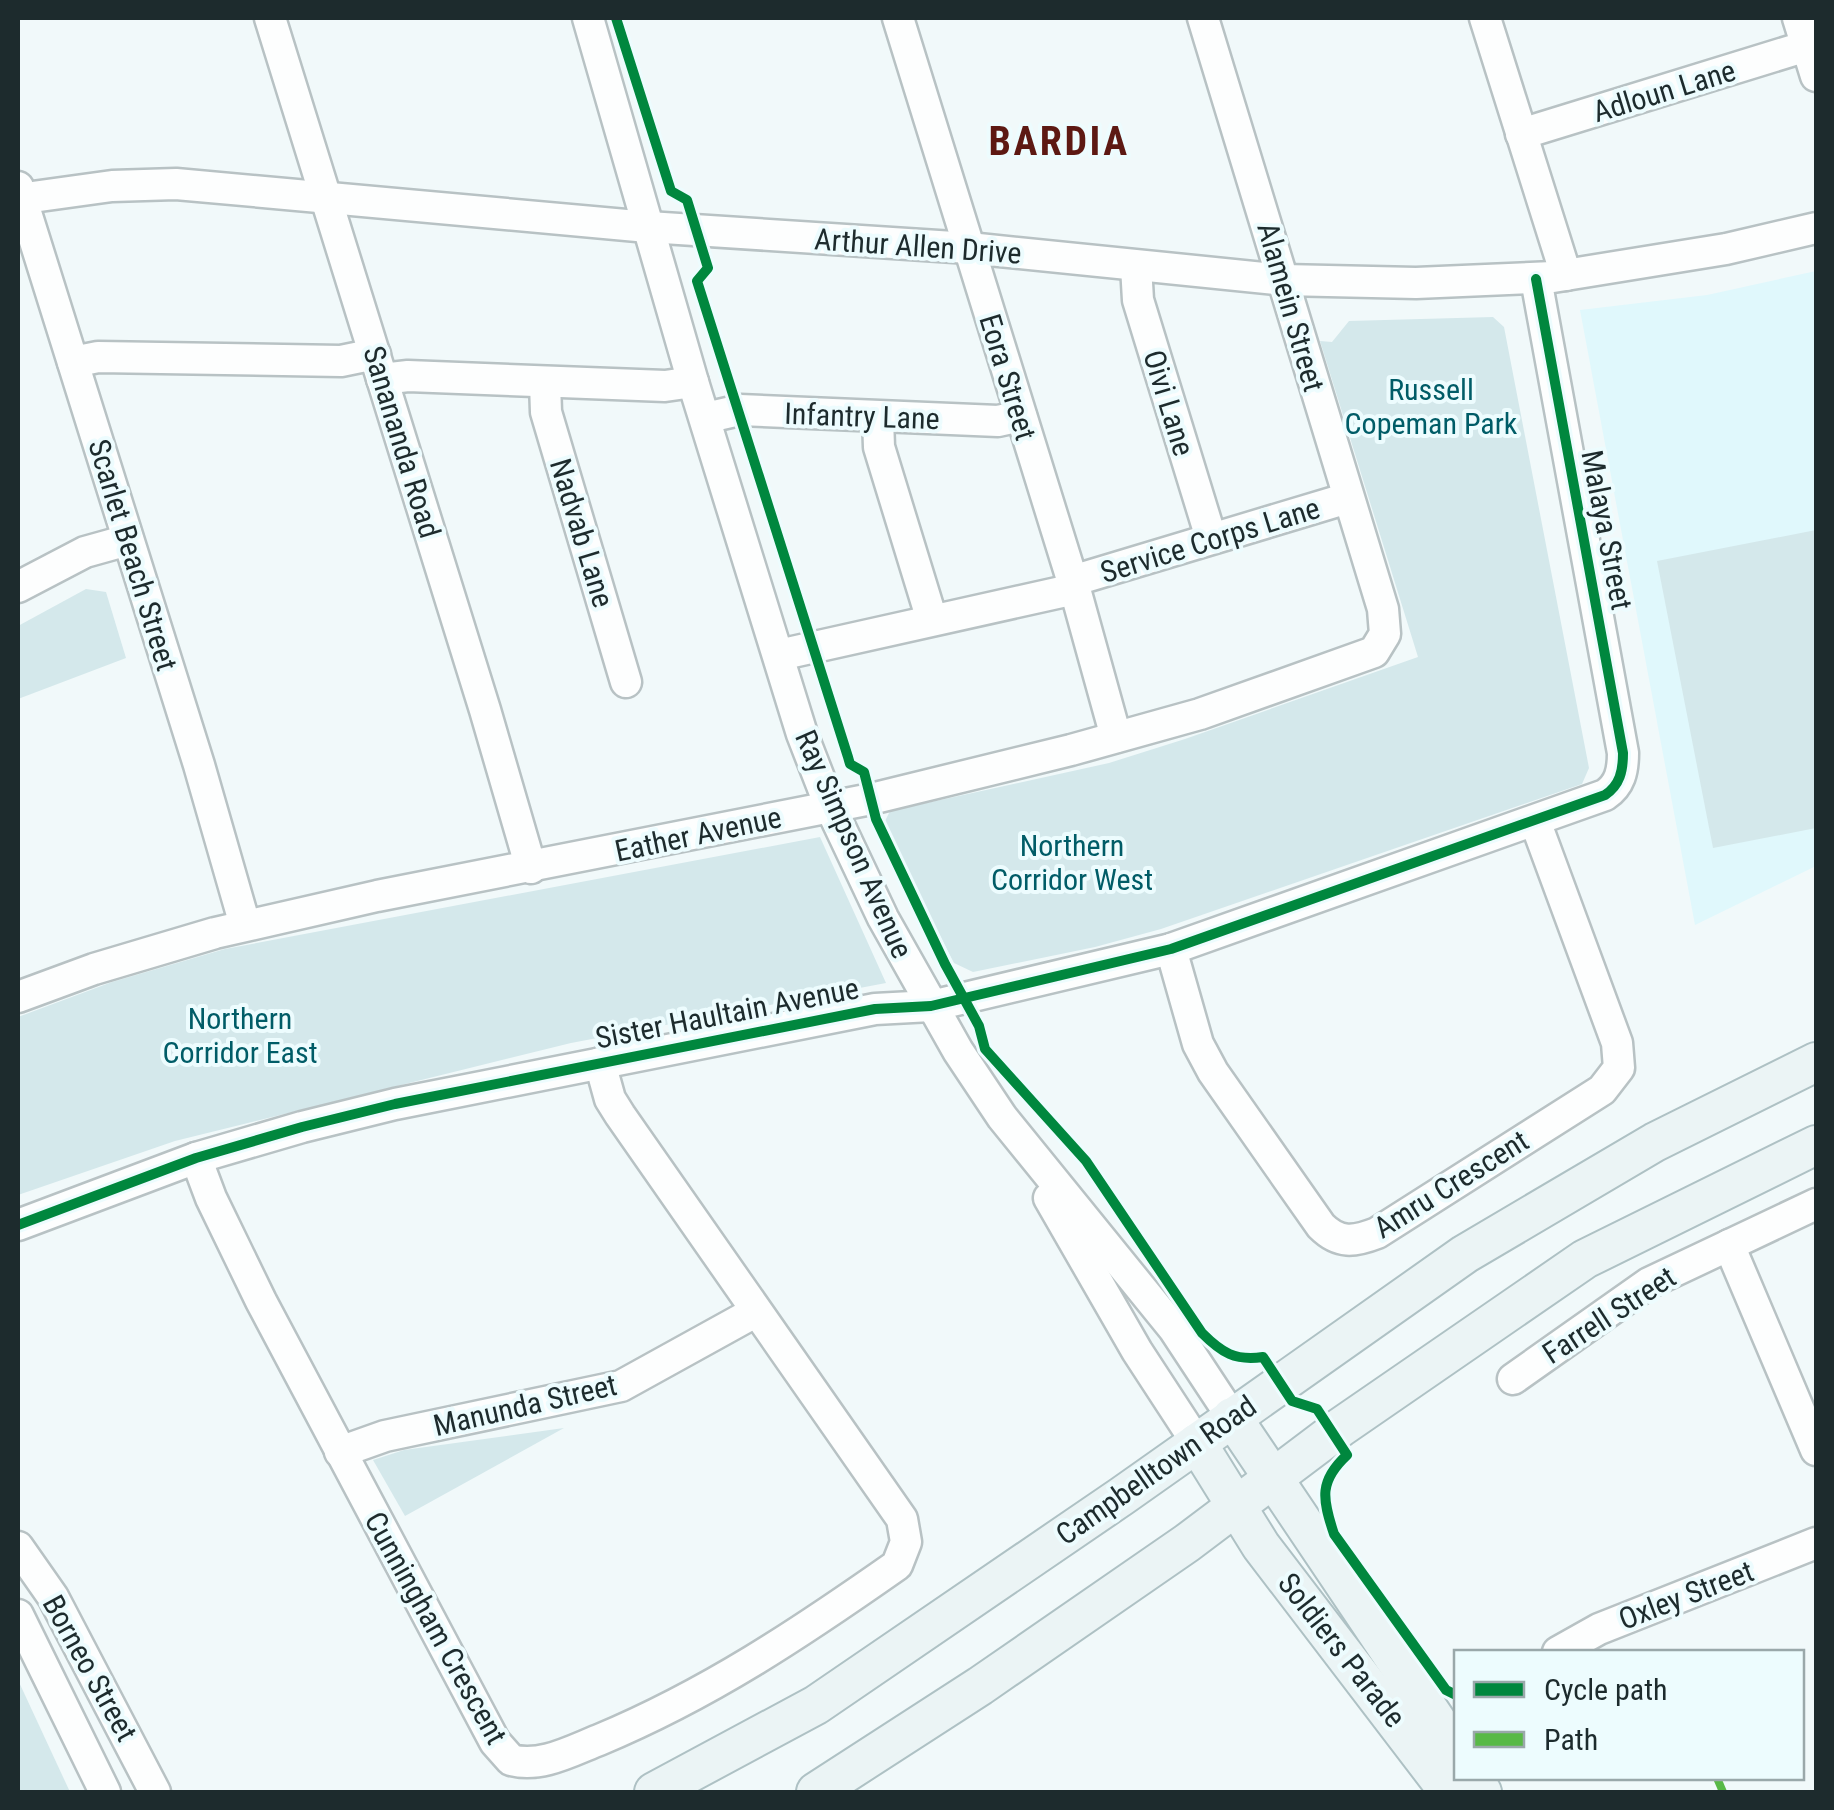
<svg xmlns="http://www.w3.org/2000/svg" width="1834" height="1810" viewBox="0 0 1834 1810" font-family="'Roboto Condensed',sans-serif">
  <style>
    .built { fill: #e0f8fc }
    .green { fill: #d4e8eb }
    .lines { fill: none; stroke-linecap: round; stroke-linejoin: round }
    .minor-casing { stroke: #b8c2c4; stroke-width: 35 }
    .major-casing { stroke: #aec1c4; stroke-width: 42 }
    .minor { stroke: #fdfefe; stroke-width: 30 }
    .major { stroke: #ebf4f5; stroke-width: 38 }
    .quiet { stroke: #58b947; stroke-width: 8; stroke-dasharray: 15 8; stroke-linecap: butt }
    .cycleway-casing { stroke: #edfcfe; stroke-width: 16 }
    .cycleway { stroke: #00873e; stroke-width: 10 }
    .labels { text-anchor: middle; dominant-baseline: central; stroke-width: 8; stroke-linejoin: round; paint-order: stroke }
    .street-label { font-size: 30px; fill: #1d2b2d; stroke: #edfcfe }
    .park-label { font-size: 30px; fill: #005c67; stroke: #edfcfe }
    .district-label { font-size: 40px; font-weight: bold; letter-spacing: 2.5px; fill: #5d1913; stroke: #edfcfe }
  </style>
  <rect width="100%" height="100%" fill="#f1f9fa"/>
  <path class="built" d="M 1816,271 L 1816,866 L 1695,925 L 1580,310 L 1707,295 Z"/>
  <g class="green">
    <path d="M 1493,317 L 1504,327 L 1589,768 L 1582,784 L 1161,929 L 1095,947 L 973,972 L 954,963 L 883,825 L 890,811 L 1109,763 L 1185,739 L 1418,657 L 1320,341 L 1332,342 L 1349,321 Z"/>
    <path d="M 1816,530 L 1816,828 L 1713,848 L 1657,561 Z"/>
    <path d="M 86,589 L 106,592 L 126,658 L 18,699 L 18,626 Z"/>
    <path d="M 820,837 L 886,983 L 571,1043 L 175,1141 L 18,1195 L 18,1017 L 112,982 L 225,949 Z"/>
    <path d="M 564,1428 L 405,1516 L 373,1460 L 404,1450 Z"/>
    <path d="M 18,1680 L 70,1792 L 18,1792 Z"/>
  </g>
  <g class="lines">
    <g class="minor-casing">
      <g id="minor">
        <path d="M 270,18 L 485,710 L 531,868"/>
        <path d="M 588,18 L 693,382 L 802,734 L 830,806 L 883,918 L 958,1051 L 1002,1117 L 1174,1329 L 1232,1417"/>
        <path d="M 898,18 L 1075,589 L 1116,737"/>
        <path d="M 1485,18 L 1566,275"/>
        <path d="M 1798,18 L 1816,76"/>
        <path d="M 1521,134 L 1807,46"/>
        <path d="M 18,187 L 199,765 L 245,925"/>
        <path d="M 18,199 L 112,186 L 176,184 L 648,227 L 969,248 L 1284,280 L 1416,283 L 1553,277 L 1726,249 L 1816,228"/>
        <path d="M 1136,266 L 1138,300 L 1211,538"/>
        <path d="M 73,362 L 98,357 L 341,361 L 375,354"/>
        <path d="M 382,379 L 408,376 L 665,386 L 693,382"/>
        <path d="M 545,383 L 546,412 L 626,682"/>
        <path d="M 705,418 L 740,410 L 998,421 L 1021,416"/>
        <path d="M 878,418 L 879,447 L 932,620"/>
        <path d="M 1072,581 L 1348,498"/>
        <path d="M 18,587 L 85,552 L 128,540"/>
        <path d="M 779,655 L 1075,589"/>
        <path d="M 1171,949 L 1198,1044 L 1213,1072 L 1321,1226 C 1339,1244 1354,1242 1377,1233 L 1602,1090 L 1619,1068 L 1617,1043 L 1535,821"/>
        <path d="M 18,997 L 94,969 L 215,933 L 377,896 L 871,799 L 1071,750 L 1200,714 L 1374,652 L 1385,634 L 1383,609 L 1203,18"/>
        <path d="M 196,1158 L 211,1198 L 261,1301 L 495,1742 L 511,1760 C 541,1768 571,1751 599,1740 C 709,1694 800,1633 897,1565 L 906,1542 L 902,1519 L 620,1115 L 610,1099 L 600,1063"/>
        <path d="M 1049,1198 L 1137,1351 L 1197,1443"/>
        <path d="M 18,1225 L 196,1158 L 302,1127 L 395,1104 L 875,1009 L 931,1006 L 1171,949 L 1605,795 C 1620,785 1623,771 1623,753 L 1536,279"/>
        <path d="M 1729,1245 L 1816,1450"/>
        <path d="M 1513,1379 L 1649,1283 L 1816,1204"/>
        <path d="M 340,1452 L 385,1436 L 621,1386 L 755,1312"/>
        <path d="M 18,1547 L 53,1597 L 155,1792"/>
        <path d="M 18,1615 L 105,1792"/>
        <path d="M 1558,1652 L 1599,1629 L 1816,1543"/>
      </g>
    </g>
    <g class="major-casing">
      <g id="major">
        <path d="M 1232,1417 L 1456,1750"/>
        <path d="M 1197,1443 L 1261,1546 L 1449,1792"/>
        <path d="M 1473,1778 L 1482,1792"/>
        <path d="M 654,1792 L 816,1705 L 1122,1496 L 1465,1254 L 1655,1142 L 1816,1062"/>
        <path d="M 816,1792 L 980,1686 L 1187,1543 L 1341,1427 L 1585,1259 L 1816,1145"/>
      </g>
    </g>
    <use href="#minor" class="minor"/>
    <use href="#major" class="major"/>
    <path class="quiet" d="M 1717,1778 L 1723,1792"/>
    <g class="cycleway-casing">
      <g id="cycleway">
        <path d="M 616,18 L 671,191 L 687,200 L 708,268 L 697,281 L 848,757 L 850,764 L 864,772 L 876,819 L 945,964 L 979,1026 L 985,1049 L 1086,1161 L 1202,1333 C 1222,1353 1235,1361 1263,1357 L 1292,1401 L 1317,1409 L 1347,1455 C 1319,1481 1322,1498 1334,1534 L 1446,1690 L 1456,1695"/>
        <path d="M 18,1225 L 196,1158 L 302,1127 L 395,1104 L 875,1009 L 931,1006 L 1171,949 L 1605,795 C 1620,785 1623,771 1623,753 L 1536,279"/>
      </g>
    </g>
    <use href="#cycleway" class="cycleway"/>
  </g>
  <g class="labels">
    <g class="street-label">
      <text transform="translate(1664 91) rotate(-17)">Adloun Lane</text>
      <text transform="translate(918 246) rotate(4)">Arthur Allen Drive</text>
      <text transform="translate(1291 307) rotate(74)">Alamein Street</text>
      <text transform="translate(1008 377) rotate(73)">Eora Street</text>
      <text transform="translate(1169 403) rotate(73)">Oivi Lane</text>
      <text transform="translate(862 416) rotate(2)">Infantry Lane</text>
      <text transform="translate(402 442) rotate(73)">Sanananda Road</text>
      <text transform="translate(1607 530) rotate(79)">Malaya Street</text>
      <text transform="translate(582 533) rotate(73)">Nadvab Lane</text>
      <text transform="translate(1210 540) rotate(-17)">Service Corps Lane</text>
      <text transform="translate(133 555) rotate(73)">Scarlet Beach Street</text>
      <text transform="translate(698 834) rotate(-12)">Eather Avenue</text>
      <text transform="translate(854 844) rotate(66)">Ray Simpson Avenue</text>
      <text transform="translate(727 1013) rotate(-11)">Sister Haultain Avenue</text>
      <text transform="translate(1451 1184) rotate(-32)">Amru Crescent</text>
      <text transform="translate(1609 1315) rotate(-33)">Farrell Street</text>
      <text transform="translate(525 1405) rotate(-13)">Manunda Street</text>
      <text transform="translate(1156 1470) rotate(-35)">Campbelltown Road</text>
      <text transform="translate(1686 1595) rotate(-21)">Oxley Street</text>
      <text transform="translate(436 1628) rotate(61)">Cunningham Crescent</text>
      <text transform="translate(1342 1650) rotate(52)">Soldiers Parade</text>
      <text transform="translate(90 1668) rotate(61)">Borneo Street</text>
    </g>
    <g class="park-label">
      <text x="1431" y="389">Russell<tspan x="1431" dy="34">Copeman Park</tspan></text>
      <text x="1072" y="845">Northern<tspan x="1072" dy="34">Corridor West</tspan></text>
      <text x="240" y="1018">Northern<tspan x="240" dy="34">Corridor East</tspan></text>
    </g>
    <g class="district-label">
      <text x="1059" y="141">BARDIA</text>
    </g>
  </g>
  <rect width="1834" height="1810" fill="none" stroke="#1d2b2d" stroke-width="40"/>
  <rect x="1454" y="1650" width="350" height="130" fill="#edfcfe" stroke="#9aa8aa" stroke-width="2.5"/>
  <rect x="1474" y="1682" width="50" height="15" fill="#00873e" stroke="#9aa8aa" stroke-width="2.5"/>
  <text x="1544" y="1700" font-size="30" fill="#1d2b2d">Cycle path</text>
  <rect x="1474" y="1732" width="50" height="15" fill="#58b947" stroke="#9aa8aa" stroke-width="2.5"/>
  <text x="1544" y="1750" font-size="30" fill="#1d2b2d">Path</text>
</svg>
